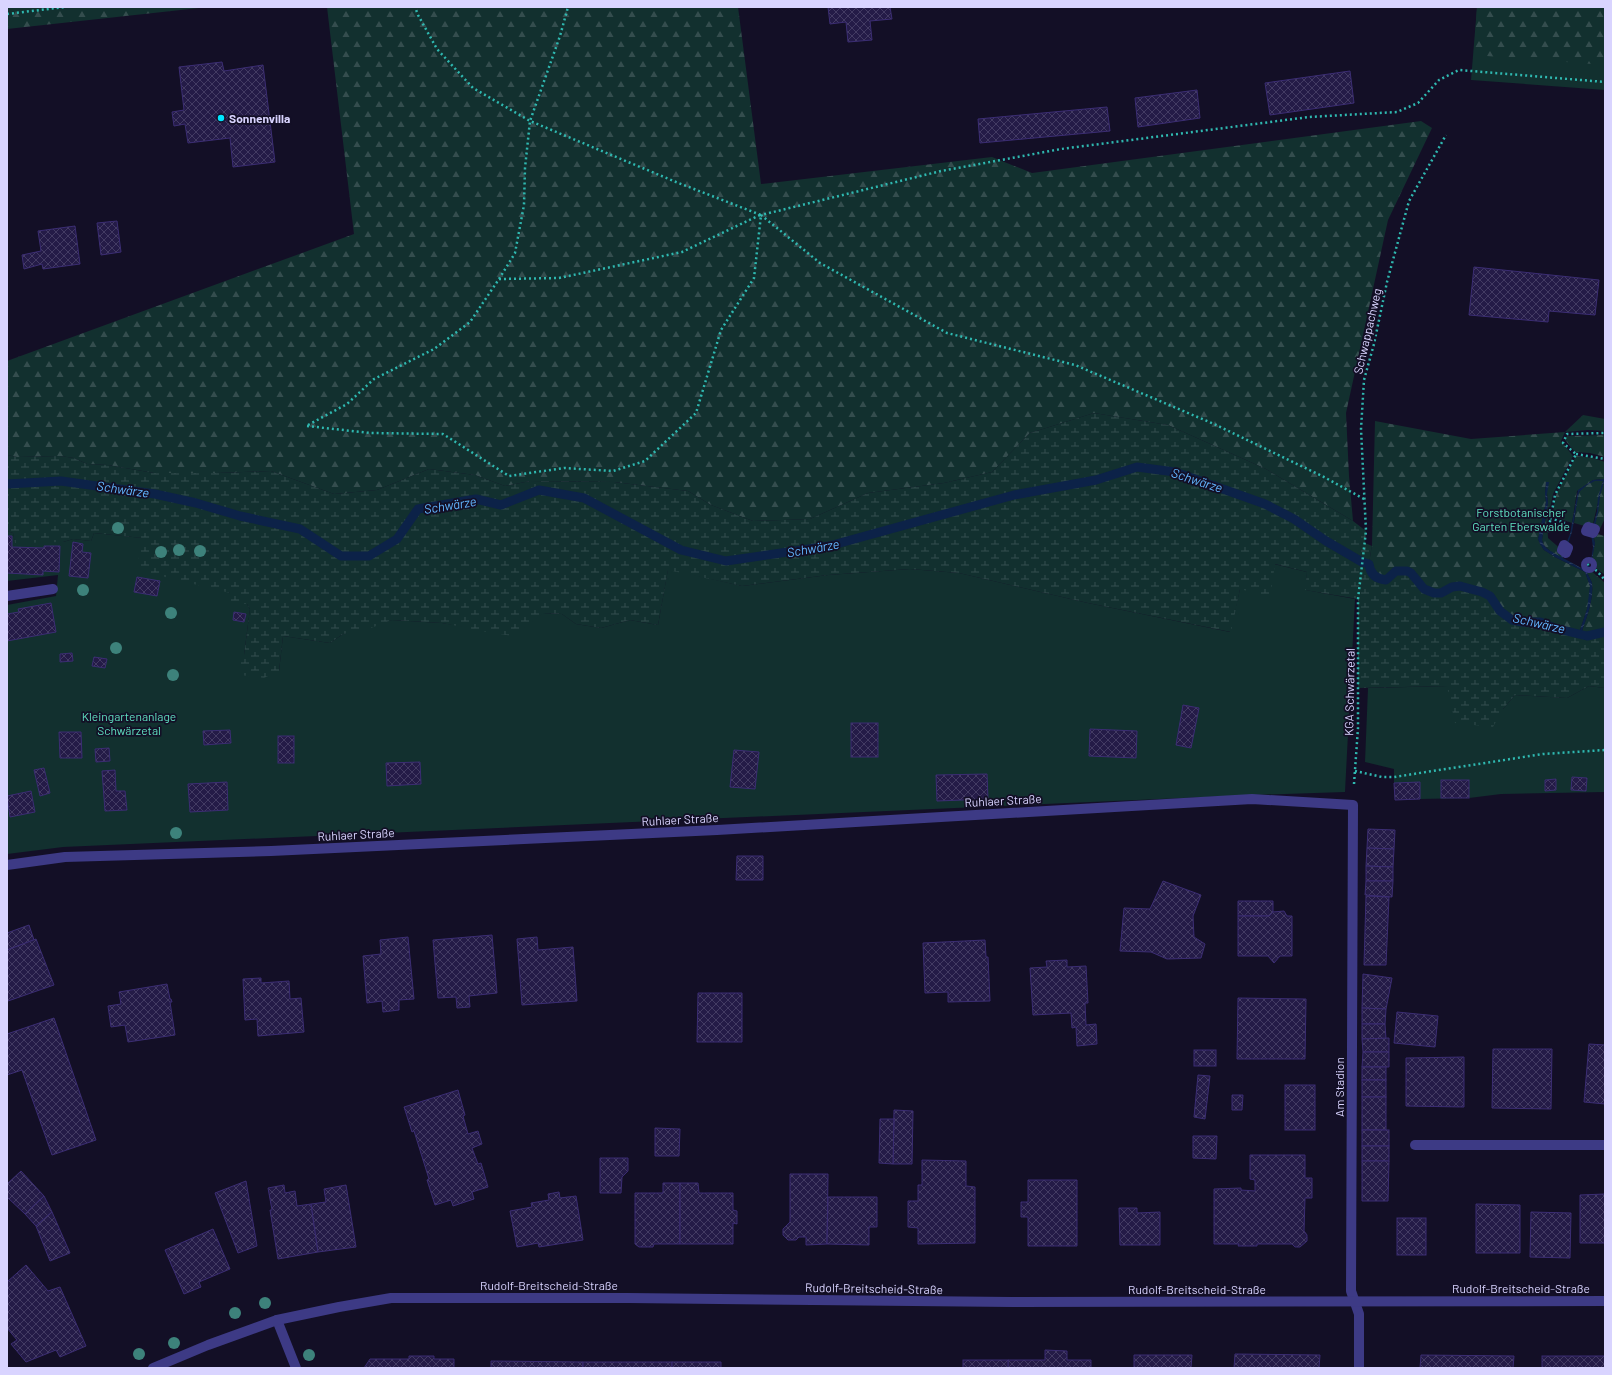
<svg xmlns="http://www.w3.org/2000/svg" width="1612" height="1375" viewBox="0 0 1612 1375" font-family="Barlow,sans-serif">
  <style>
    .green { fill: #12302f }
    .forest { fill: url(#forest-firs) }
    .wetland { fill: url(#wetland-marsh) }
    .water { fill: url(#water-waves); fill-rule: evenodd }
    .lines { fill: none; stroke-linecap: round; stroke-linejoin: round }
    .stream { stroke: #0c2248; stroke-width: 9 }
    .building { fill: url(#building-cross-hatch); stroke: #3b2d73 }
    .path { stroke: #2fb8b0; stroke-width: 2.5; stroke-dasharray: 2 3; stroke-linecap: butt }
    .service { stroke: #3d3a85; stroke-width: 10 }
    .pedestrian { stroke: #3d3a85; stroke-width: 10 }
    .minor { stroke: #3d3a85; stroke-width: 10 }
    .tree { fill: #3d827b }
    .poi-dot { fill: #00e5ff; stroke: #130f26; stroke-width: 1.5 }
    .labels { text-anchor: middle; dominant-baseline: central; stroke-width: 3.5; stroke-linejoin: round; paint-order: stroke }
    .poi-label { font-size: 12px; font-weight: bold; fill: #d9d4ff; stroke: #130f26; text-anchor: start }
    .street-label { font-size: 12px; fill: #d9d4ff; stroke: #130f26 }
    .park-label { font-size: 12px; fill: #5fe0c0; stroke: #130f26 }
    .water-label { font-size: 13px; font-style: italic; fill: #62b6ff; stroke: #130f26 }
  </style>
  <defs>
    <pattern id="forest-firs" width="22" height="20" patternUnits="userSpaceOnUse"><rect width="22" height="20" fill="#12302f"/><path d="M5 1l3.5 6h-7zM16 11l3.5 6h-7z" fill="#344d4e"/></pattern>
    <pattern id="wetland-marsh" width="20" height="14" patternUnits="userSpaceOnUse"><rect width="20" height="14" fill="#12302f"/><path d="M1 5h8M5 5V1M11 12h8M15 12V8" fill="none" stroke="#344d4e"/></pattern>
    <pattern id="water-waves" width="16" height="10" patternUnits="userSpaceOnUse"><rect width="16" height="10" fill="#0c2248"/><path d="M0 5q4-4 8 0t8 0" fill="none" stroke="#2f4163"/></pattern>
    <pattern id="building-cross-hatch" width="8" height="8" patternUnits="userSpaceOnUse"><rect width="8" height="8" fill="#241b47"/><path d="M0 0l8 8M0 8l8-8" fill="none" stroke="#433b63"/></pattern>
  </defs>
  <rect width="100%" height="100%" fill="#130f26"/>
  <g class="green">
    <path d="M 1477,7 L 1605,7 L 1605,90 L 1471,80 Z"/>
    <path d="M 7,531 L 13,533 L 15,542 L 63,542 L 73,539 L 91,541 L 94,533 L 143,538 L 247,604 L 250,609 L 244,655 L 279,671 L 283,636 L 330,643 L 343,634 L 392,620 L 442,623 L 514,635 L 543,613 L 562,614 L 576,624 L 601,628 L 630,620 L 658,625 L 668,569 L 742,586 L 828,575 L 910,569 L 959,573 L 1088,603 L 1230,632 L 1240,589 L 1274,564 L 1307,572 L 1306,590 L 1355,599 L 1345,792 L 1252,795 L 63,847 L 7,854 L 7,605 L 56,596 L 58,575 L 7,581 Z"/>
    <path d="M 1447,686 L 1503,709 L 1515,695 L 1567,698 L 1589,686 L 1605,688 L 1605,792 L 1501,794 L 1469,798 L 1420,799 L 1394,783 L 1394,769 L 1365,762 L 1368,688 Z"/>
  </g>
  <g class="forest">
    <path d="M 7,7 L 208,7 L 7,29 Z"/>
    <path d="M 327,7 L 738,7 L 761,184 L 992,157 L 1032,173 L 1421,121 L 1432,128 L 1388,220 L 1346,413 L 1349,476 L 1353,521 L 1266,469 L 1168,425 L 1094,413 L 1030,433 L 992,472 L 944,483 L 868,493 L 810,519 L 753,521 L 711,505 L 688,491 L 614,482 L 530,481 L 505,486 L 475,475 L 429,469 L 377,490 L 334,494 L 271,471 L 217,473 L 154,473 L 108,465 L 87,464 L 74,458 L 60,456 L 17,457 L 7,455 L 7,361 L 354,234 Z"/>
    <path d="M 1477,7 L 1605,7 L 1605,65 L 1474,55 Z"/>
    <path d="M 1583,415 L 1605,419 L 1605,431 L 1588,430 L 1565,432 L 1561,441 L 1573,456 L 1553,494 L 1547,524 L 1548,538 L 1563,551 L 1561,558 C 1554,553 1544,549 1542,540 L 1548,503 L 1546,482 L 1545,494 L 1546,502 L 1538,539 L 1540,544 L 1544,550 L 1555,557 L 1585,572 L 1590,586 L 1589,603 L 1579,633 C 1566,631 1554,626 1541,623 C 1530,620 1518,623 1508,618 C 1500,613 1497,603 1490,597 C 1484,592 1473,588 1465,586 C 1452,583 1444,596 1434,593 C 1420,589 1412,565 1397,571 C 1392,573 1389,578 1385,580 C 1366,577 1369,560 1372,546 L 1375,421 L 1471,439 L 1565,432 Z"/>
    <path d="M 1605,435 L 1605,457 L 1590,453 L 1575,452 L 1565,440 L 1567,436 Z"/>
    <path d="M 1576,456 L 1593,458 L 1605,462 L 1605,479 L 1593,480 L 1577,491 L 1572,523 L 1552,516 L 1556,495 Z"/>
    <path d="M 1594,481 L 1603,481 L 1592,528 L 1574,523 L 1578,495 C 1581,487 1587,484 1594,481 Z"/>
    <path d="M 1605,481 L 1605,518 L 1600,529 L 1595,525 C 1598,513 1599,490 1605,481 Z"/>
    <path d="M 1593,533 L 1605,536 L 1605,575 L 1591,564 L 1595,543 Z"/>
    <path d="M 1588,568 L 1605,583 L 1605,632 L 1592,636 L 1581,634 C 1586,619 1594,600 1592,583 C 1591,579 1588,576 1587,572 Z"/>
  </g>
  <path class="wetland" d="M 1094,413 L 1168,425 L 1266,469 L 1353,521 L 1366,531 L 1365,543 L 1372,546 C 1369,561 1365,578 1386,580 C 1412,557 1411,585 1432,592 C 1443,596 1452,584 1464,586 C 1471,587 1484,591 1490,596 C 1497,602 1499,612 1507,617 C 1515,623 1525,621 1534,622 C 1551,623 1569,633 1587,636 C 1593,636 1599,634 1605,632 L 1605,688 L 1589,686 L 1567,698 L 1515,695 L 1503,709 L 1493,727 L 1455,723 L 1447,686 L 1358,688 L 1358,599 L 1305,590 L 1307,572 L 1275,564 L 1270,597 L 1240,589 L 1231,632 L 1088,603 L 959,573 L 910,569 L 828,575 L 742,586 L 668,570 L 658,625 L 630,620 L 601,628 L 576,624 L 562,614 L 544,613 L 514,636 L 492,633 L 442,623 L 392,620 L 363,631 L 343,634 L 330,643 L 283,636 L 279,671 L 264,678 L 240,675 L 237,658 L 244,655 L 250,609 L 247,604 L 230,604 L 230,593 L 137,570 L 142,538 L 94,533 L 91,541 L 73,539 L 63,542 L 15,543 L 13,533 L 7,531 L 7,455 L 17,457 L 60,456 L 74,458 L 87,464 L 108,465 L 154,473 L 217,473 L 271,471 L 334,494 L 377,490 L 429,469 L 475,475 L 505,486 L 530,481 L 614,482 L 688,491 L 711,505 L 753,521 L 810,519 L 868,493 L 944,483 L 992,472 L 1030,433 Z"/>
  <path class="water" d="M 1605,479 L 1600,496 L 1598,513 L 1593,535 L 1595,543 L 1592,560 L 1587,572 C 1588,576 1591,579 1592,583 C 1594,600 1586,619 1581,634 L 1579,633 L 1587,609 L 1590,586 L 1585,572 L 1555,557 L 1544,550 L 1540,544 L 1538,539 L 1546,502 L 1545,494 L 1546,482 L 1549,482 L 1547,494 L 1548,503 L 1542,540 C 1544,550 1554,552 1561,557 L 1570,534 L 1578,490 L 1593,480 ZM 1595,481 L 1603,481 L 1598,497 L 1597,511 L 1591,534 L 1593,547 L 1591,561 L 1585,570 L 1563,558 L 1572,532 L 1579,492 L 1587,485 Z"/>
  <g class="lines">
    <path class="stream" d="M 7,484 L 61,481 L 155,494 L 196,503 L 240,516 L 300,529 L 341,556 L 369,556 L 397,539 L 418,509 L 476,499 L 501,505 L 539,490 L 584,498 L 681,550 L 726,561 L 829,546 L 1014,495 L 1096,480 L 1137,467 L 1175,472 L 1265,504 L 1294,519 L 1326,541 L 1362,562 L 1369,564 C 1370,574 1376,579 1386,580 L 1396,571 L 1407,571 L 1411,573 L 1424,589 L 1434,593 L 1441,593 L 1452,587 L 1460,586 L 1482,592 L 1490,596 L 1500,611 L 1512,620 L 1522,622 L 1540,622 L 1554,628 L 1587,636 L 1605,632"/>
  </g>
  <g class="building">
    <path d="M 828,7 L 890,7 L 892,19 L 870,21 L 872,40 L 848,42 L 846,22 L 830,24 Z"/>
    <path d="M 222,62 L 224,71 L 263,65 L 275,162 L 233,167 L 230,138 L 188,143 L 185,124 L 174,126 L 172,112 L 184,110 L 179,67 Z"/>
    <path d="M 1350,71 L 1354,103 L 1270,115 L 1265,83 Z"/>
    <path d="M 1197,90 L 1200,118 L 1138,127 L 1135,98 Z"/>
    <path d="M 1107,107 L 1110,131 L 980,143 L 978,119 Z"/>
    <path d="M 117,221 L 121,252 L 101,255 L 97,223 Z"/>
    <path d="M 75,226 L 80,264 L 43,269 L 42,264 L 24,269 L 22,255 L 41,251 L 38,231 Z"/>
    <path d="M 1474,267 L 1599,280 L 1595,315 L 1549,311 L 1548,322 L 1469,315 Z"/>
    <path d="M 7,536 L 12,536 L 12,547 L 44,548 L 44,546 L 60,546 L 59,572 L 43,571 L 43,575 L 7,573 Z"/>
    <path d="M 73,542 L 83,544 L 82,552 L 91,553 L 88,578 L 69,576 Z"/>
    <path d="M 137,577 L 160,581 L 157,596 L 134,592 Z"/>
    <path d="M 51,603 L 56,632 L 7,641 L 7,614 L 19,612 L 18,609 Z"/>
    <path d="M 234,612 L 246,614 L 244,622 L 233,620 Z"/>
    <path d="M 72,653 L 73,661 L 60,662 L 60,654 Z"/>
    <path d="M 94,657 L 107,659 L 105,668 L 92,666 Z"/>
    <path d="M 1183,705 L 1199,708 L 1191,748 L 1176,745 Z"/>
    <rect x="851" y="723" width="27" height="34"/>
    <path d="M 1090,729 L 1137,731 L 1136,758 L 1089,756 Z"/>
    <path d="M 230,730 L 231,743 L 204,745 L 203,731 Z"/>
    <path d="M 59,732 L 81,732 L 82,758 L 60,758 Z"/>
    <rect x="278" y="736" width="16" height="27"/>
    <path d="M 109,748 L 110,761 L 96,762 L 95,749 Z"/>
    <path d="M 734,750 L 759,752 L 755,789 L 730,787 Z"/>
    <path d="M 420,762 L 421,784 L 387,786 L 386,763 Z"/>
    <path d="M 44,768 L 50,793 L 40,796 L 34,770 Z"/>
    <path d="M 115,770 L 116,791 L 125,791 L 127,810 L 105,811 L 102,771 Z"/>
    <path d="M 987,774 L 988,799 L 937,801 L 936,775 Z"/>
    <path d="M 1572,777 L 1587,778 L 1586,791 L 1571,790 Z"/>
    <path d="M 1556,779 L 1556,790 L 1545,791 L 1545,780 Z"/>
    <rect x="1441" y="780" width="28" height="18"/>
    <path d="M 227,782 L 228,810 L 190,812 L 188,784 Z"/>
    <path d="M 1420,782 L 1420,799 L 1395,800 L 1394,783 Z"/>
    <path d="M 31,791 L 35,812 L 10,817 L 7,796 Z"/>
    <path d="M 1368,829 L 1395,830 L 1394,849 L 1367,848 Z"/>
    <path d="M 1367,848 L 1394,849 L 1393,867 L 1366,866 Z"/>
    <path d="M 737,856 L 763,856 L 763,880 L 736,880 Z"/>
    <path d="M 1366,866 L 1393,867 L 1393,881 L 1366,881 Z"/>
    <path d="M 1163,881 L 1201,895 L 1193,916 L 1194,937 L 1205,944 L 1201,958 L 1167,959 L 1151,952 L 1120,951 L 1124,908 L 1150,909 Z"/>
    <path d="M 1366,881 L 1393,881 L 1392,897 L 1365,895 Z"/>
    <path d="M 1366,896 L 1389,897 L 1386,965 L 1364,965 Z"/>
    <path d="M 1238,901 L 1273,901 L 1273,912 L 1269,916 L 1238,916 Z"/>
    <path d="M 1284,911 L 1287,916 L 1292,916 L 1292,956 L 1280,956 L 1274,963 L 1268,956 L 1238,956 L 1238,916 L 1269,916 L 1273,912 Z"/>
    <path d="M 29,925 L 34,940 L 7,950 L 7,933 Z"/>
    <path d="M 492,935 L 497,993 L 469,996 L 470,1007 L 457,1008 L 456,997 L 438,998 L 433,940 Z"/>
    <path d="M 408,937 L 414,999 L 399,1000 L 399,1010 L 383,1012 L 382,1001 L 367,1003 L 363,956 L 381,954 L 380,940 Z"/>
    <path d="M 537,937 L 538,950 L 573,947 L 577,1001 L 522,1005 L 517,939 Z"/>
    <path d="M 36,939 L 54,985 L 8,1001 L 7,997 L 7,950 Z"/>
    <path d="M 985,940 L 986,957 L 988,957 L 990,1001 L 948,1002 L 948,992 L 925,993 L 923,943 Z"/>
    <path d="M 1067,960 L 1067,967 L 1086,966 L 1088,1003 L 1085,1003 L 1086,1025 L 1096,1024 L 1097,1044 L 1077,1046 L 1076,1027 L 1072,1028 L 1071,1013 L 1033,1015 L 1030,968 L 1047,967 L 1046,961 Z"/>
    <path d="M 1363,974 L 1392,978 L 1386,1009 L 1362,1008 Z"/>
    <path d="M 261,978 L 261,983 L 289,981 L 290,999 L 301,998 L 304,1032 L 258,1036 L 257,1019 L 245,1020 L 243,979 Z"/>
    <path d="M 167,984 L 170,999 L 171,999 L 172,1002 L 170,1002 L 175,1035 L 128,1042 L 125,1025 L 111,1027 L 108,1006 L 121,1004 L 119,992 Z"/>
    <path d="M 698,993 L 742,993 L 742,1042 L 697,1042 Z"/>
    <path d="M 1238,998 L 1306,999 L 1305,1059 L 1237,1059 Z"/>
    <path d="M 1362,1008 L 1386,1009 L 1385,1024 L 1362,1024 Z"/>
    <path d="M 1397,1012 L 1438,1016 L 1435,1047 L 1394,1043 Z"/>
    <path d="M 54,1018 L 96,1140 L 52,1155 L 22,1070 L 7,1075 L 7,1034 Z"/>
    <path d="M 1362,1024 L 1385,1024 L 1386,1039 L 1362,1039 Z"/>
    <path d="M 1389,1038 L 1389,1052 L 1363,1052 L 1362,1039 Z"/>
    <path d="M 1589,1044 L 1605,1045 L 1605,1104 L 1584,1102 Z"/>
    <path d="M 1493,1049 L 1552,1049 L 1551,1109 L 1492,1108 Z"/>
    <rect x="1194" y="1050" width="22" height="16"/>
    <path d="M 1363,1052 L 1389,1052 L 1389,1067 L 1362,1067 Z"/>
    <path d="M 1464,1057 L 1464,1107 L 1406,1106 L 1406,1058 Z"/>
    <rect x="1362" y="1067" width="24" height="13"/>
    <path d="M 1198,1075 L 1210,1076 L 1205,1119 L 1194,1117 Z"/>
    <rect x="1362" y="1080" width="24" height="17"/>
    <rect x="1285" y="1085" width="30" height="45"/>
    <path d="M 458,1090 L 465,1115 L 463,1116 L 468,1134 L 478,1131 L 482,1144 L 472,1148 L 478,1164 L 481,1163 L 488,1187 L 472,1192 L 474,1199 L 453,1206 L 451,1200 L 435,1205 L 427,1180 L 429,1179 L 414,1131 L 412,1132 L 404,1107 Z"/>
    <path d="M 1232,1095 L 1243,1095 L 1242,1110 L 1232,1110 Z"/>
    <rect x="1362" y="1097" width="24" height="33"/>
    <path d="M 894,1110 L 913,1111 L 912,1164 L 893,1164 Z"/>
    <path d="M 880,1119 L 894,1119 L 893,1164 L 879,1163 Z"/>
    <path d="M 655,1128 L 680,1129 L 679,1156 L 655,1156 Z"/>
    <rect x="1362" y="1130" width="27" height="16"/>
    <path d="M 1193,1136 L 1217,1136 L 1216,1159 L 1193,1158 Z"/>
    <rect x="1362" y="1146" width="27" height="15"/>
    <path d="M 1250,1155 L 1305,1155 L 1305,1178 L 1312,1178 L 1312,1198 L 1305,1198 L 1304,1231 L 1307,1235 L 1307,1241 L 1300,1247 L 1295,1247 L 1292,1244 L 1257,1244 L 1257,1246 L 1238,1246 L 1239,1244 L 1214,1244 L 1214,1189 L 1241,1188 L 1241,1190 L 1255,1191 L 1255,1180 L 1250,1179 Z"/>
    <path d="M 600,1158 L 628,1158 L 628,1171 L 622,1177 L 621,1193 L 600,1193 Z"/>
    <path d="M 922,1160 L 966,1161 L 966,1186 L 975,1187 L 975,1243 L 918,1244 L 918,1228 L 908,1227 L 908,1201 L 918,1201 L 918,1185 L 922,1185 Z"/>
    <path d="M 1362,1161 L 1389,1161 L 1388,1201 L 1362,1201 Z"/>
    <path d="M 21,1171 L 44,1196 L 25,1214 L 7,1197 L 7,1184 Z"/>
    <path d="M 790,1174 L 828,1174 L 827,1244 L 806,1245 L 806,1237 L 799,1237 L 796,1240 L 788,1240 L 783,1235 L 783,1229 L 790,1222 Z"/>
    <path d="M 1028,1180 L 1077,1180 L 1077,1246 L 1028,1246 L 1028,1217 L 1021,1217 L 1021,1202 L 1028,1202 Z"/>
    <path d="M 246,1181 L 257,1246 L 238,1253 L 215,1193 Z"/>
    <path d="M 663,1183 L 680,1183 L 680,1244 L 654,1244 L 653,1247 L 639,1247 L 635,1244 L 635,1193 L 663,1193 Z"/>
    <path d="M 680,1183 L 698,1183 L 699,1193 L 733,1193 L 733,1210 L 737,1211 L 737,1224 L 733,1223 L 733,1244 L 680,1244 Z"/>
    <path d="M 284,1185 L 285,1193 L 295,1191 L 297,1206 L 311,1204 L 318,1252 L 278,1259 L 270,1210 L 272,1210 L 268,1188 Z"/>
    <path d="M 346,1185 L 356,1247 L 318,1252 L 311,1204 L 326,1202 L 324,1189 Z"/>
    <path d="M 559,1192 L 560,1198 L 576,1196 L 583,1240 L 539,1247 L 538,1243 L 517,1247 L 510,1211 L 532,1207 L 531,1203 L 549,1200 L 548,1194 Z"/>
    <path d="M 1605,1194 L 1605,1243 L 1580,1243 L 1580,1195 Z"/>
    <path d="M 44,1196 L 52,1212 L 36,1226 L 25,1214 Z"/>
    <path d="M 828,1197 L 877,1197 L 877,1227 L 869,1227 L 869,1245 L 827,1244 Z"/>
    <path d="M 1476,1204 L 1520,1205 L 1520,1253 L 1476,1253 Z"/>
    <path d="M 1119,1208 L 1137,1208 L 1137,1213 L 1160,1212 L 1160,1245 L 1120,1245 Z"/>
    <path d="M 52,1212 L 70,1253 L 50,1261 L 36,1226 Z"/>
    <path d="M 1531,1212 L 1571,1213 L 1570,1258 L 1530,1257 Z"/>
    <rect x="1397" y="1218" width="29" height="37"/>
    <path d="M 213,1229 L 230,1269 L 199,1282 L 201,1287 L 184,1294 L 165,1250 Z"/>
    <path d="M 26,1265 L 48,1291 L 60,1287 L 86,1346 L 60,1357 L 56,1350 L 26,1362 L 11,1344 L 17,1340 L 7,1328 L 7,1282 Z"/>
    <path d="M 1045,1350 L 1067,1351 L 1067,1360 L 1091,1360 L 1091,1368 L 1008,1368 L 1008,1360 L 1045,1360 Z"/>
    <path d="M 1235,1354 L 1320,1355 L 1319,1368 L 1234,1368 Z"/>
    <path d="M 1134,1355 L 1192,1355 L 1191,1368 L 1134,1368 Z"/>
    <path d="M 1421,1355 L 1514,1356 L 1513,1368 L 1420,1368 Z"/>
    <path d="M 409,1356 L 434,1356 L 434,1359 L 454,1359 L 454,1368 L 364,1368 L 370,1359 L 409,1359 Z"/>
    <rect x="1542" y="1356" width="63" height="12"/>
    <rect x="963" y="1360" width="45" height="8"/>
    <path d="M 491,1361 L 583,1362 L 583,1368 L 491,1368 Z"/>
    <rect x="583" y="1362" width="89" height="6"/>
    <path d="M 672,1362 L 721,1362 L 721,1368 L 734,1368 L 672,1368 Z"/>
  </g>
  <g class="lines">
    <g class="path">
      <path d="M 7,14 L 65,7"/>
      <path d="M 499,279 L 559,278 L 682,252 L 760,215"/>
      <path d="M 308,425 L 347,404 L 374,379 L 434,349 L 470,322 L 499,279 L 515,253 L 524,205 L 525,168 L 530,121 L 560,36 L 568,7"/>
      <path d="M 307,426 L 370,433 L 443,434 L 509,476 L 564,468 L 613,471 L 645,461 L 696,413 L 721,330 L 754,278 L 761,215 L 676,182 L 530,121 L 473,88 L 437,49 L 418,15 L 415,7"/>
      <path d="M 1576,454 L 1605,459"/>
      <path d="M 1364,499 L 1324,477 L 1214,424 L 1075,365 L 947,333 L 820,263 L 761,215 L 941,171 L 1061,149 L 1309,117 L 1397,112 L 1418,103 L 1439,80 L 1459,70 L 1605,82"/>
      <path d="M 1550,518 L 1565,523"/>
      <path d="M 1548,532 L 1555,495 L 1576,454 L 1563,443 L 1567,434 L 1605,433"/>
      <path d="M 1583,561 L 1597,571 L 1605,580"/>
      <path d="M 1355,771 L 1382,777 L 1394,777 L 1543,754 L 1605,750"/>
      <path d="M 1354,784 L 1358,728 L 1358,599 L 1366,531 L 1361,429 L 1364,380 L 1374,344 L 1387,282 L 1409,201 L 1446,135"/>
    </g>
    <path class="service" d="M 7,596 L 53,589"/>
    <g class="pedestrian">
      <path d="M 1588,527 L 1595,529 L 1593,533 L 1586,531 Z"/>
      <path d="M 1564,545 L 1568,548 L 1566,553 L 1562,550 Z"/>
      <circle cx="1589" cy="565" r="3"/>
    </g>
    <g class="minor">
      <path d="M 7,865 L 65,857 L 271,851 L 717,830 L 1252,799 L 1353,805 L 1351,1291 L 1359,1314 L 1359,1368"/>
      <path d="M 1415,1145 L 1605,1145"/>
      <path d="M 277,1320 L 296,1368"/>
      <path d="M 153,1368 L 208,1345 L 277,1320 L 339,1307 L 391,1298 L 628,1298 L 1012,1302 L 1605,1301"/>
    </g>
  </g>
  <g class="tree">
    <circle cx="118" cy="528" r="6"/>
    <circle cx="179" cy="550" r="6"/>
    <circle cx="200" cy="551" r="6"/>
    <circle cx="161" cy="552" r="6"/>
    <circle cx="83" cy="590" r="6"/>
    <circle cx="171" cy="613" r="6"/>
    <circle cx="116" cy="648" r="6"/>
    <circle cx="173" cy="675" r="6"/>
    <circle cx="176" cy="833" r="6"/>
    <circle cx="265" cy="1303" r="6"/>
    <circle cx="235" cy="1313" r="6"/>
    <circle cx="174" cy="1343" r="6"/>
    <circle cx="139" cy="1354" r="6"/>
    <circle cx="309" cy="1355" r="6"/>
  </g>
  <circle class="poi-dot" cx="221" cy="118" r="4"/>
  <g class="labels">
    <g class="poi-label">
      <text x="229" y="118">Sonnenvilla</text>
    </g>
    <g class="street-label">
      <text transform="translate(1367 331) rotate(-77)">Schwappachweg</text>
      <text transform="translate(1349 692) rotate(-89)">KGA Schwärzetal</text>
      <text transform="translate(1003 800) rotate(-3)">Ruhlaer Straße</text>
      <text transform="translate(680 819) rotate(-3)">Ruhlaer Straße</text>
      <text transform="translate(356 834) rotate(-3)">Ruhlaer Straße</text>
      <text transform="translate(1339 1087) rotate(-90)">Am Stadion</text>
      <text x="549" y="1285">Rudolf-Breitscheid-Straße</text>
      <text transform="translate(874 1288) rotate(1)">Rudolf-Breitscheid-Straße</text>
      <text x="1521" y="1288">Rudolf-Breitscheid-Straße</text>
      <text x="1197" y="1289">Rudolf-Breitscheid-Straße</text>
    </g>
    <g class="park-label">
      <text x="1521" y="512">Forstbotanischer<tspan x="1521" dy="14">Garten Eberswalde</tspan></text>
      <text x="129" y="716">Kleingartenanlage<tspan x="129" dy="14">Schwärzetal</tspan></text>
    </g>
    <g class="water-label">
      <text transform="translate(1197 480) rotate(18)">Schwärze</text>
      <text transform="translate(123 489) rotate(8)">Schwärze</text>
      <text transform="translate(450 505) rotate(-9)">Schwärze</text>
      <text transform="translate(813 548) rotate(-10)">Schwärze</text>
      <text transform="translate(1539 623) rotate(13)">Schwärze</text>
    </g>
  </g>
  <rect width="1612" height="1375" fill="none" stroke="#d9d4ff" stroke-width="16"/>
</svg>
